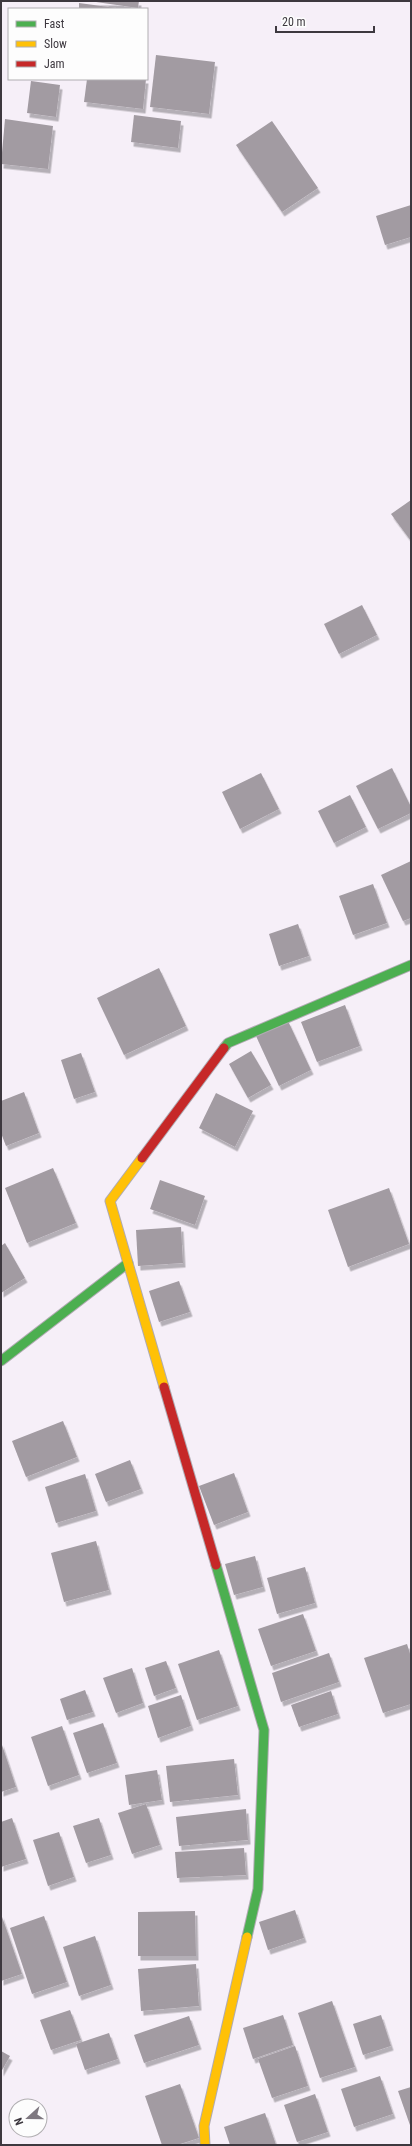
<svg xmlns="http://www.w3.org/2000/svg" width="412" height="2146" viewBox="0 0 412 2146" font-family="'Roboto Condensed',sans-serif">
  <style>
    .building { fill: #a29ba2; filter: url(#shadow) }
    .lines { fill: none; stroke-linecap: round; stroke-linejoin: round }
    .fast-casing { stroke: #b0abb2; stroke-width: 11 }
    .slow-casing { stroke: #b0abb2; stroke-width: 11 }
    .jam-casing { stroke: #b0abb2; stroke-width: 11 }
    .fast { stroke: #4caf50; stroke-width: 9 }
    .slow { stroke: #ffc107; stroke-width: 9 }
    .jam { stroke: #c62828; stroke-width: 9 }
  </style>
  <defs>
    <filter id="shadow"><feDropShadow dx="2.5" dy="4.5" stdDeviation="0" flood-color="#0004"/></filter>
  </defs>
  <rect width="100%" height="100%" fill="#f6eff8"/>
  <g class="building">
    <path d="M 89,1 L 139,1 L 138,8 Z"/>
    <path d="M 79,3 L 116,8 L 116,9 L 79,9 Z"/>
    <path d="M 156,55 L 215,62 L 209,114 L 150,107 Z"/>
    <path d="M 87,79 L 146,79 L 143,109 L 84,102 Z"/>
    <path d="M 31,81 L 60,85 L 56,117 L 27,113 Z"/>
    <path d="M 134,115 L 181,121 L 178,148 L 131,142 Z"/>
    <path d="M 5,119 L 53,126 L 48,169 L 1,164 Z"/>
    <path d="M 272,121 L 318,188 L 282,212 L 236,145 Z"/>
    <path d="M 411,205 L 411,237 L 385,245 L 376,216 Z"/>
    <path d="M 411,500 L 411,541 L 391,514 Z"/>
    <path d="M 362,605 L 377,635 L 339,654 L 324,624 Z"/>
    <path d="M 392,768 L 411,807 L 411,813 L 378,829 L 356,786 Z"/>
    <path d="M 261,773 L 279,809 L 240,829 L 222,792 Z"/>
    <path d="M 350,795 L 366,827 L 334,843 L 318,811 Z"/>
    <path d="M 411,861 L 411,918 L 403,921 L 381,875 Z"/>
    <path d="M 373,884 L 387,923 L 353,935 L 339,896 Z"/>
    <path d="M 298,924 L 309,956 L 279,966 L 269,934 Z"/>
    <path d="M 159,968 L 186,1026 L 124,1055 L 97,998 Z"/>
    <path d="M 345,1005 L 360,1046 L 317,1062 L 301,1022 Z"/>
    <path d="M 288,1021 L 311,1070 L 279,1086 L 256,1036 Z"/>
    <path d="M 251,1051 L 271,1085 L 248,1098 L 229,1064 Z"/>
    <path d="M 81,1053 L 95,1092 L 74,1099 L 61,1060 Z"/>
    <path d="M 24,1092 L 39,1133 L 6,1146 L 1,1133 L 1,1101 Z"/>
    <path d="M 216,1093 L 253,1111 L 235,1147 L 199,1128 Z"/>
    <path d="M 53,1168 L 76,1223 L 27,1243 L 5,1188 Z"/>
    <path d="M 160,1180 L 205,1196 L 195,1225 L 150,1209 Z"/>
    <path d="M 389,1188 L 409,1244 L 348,1267 L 328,1210 Z"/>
    <path d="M 181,1227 L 183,1263 L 138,1266 L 136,1230 Z"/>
    <path d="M 5,1243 L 25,1278 L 1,1293 L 1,1246 Z"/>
    <path d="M 179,1281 L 190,1312 L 159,1322 L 149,1291 Z"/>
    <path d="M 63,1421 L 77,1457 L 26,1477 L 12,1441 Z"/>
    <path d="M 130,1460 L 141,1489 L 106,1502 L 95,1474 Z"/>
    <path d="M 234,1473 L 248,1512 L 214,1525 L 199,1486 Z"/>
    <path d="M 85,1474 L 96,1511 L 56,1523 L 45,1487 Z"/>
    <path d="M 96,1541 L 109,1590 L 64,1602 L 51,1553 Z"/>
    <path d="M 255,1556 L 263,1587 L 234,1595 L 225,1564 Z"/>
    <path d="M 305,1567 L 315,1603 L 277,1614 L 267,1578 Z"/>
    <path d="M 303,1614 L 316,1651 L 271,1666 L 258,1629 Z"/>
    <path d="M 407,1644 L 411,1657 L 411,1704 L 383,1713 L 364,1658 Z"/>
    <path d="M 219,1650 L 238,1706 L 197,1720 L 178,1664 Z"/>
    <path d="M 329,1653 L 339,1682 L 281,1702 L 272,1673 Z"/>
    <path d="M 166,1661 L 176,1688 L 154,1696 L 145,1668 Z"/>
    <path d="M 132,1668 L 143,1703 L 116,1713 L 103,1678 Z"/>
    <path d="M 85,1690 L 93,1712 L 67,1720 L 60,1699 Z"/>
    <path d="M 331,1691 L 338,1714 L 299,1727 L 291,1705 Z"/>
    <path d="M 181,1695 L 191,1726 L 158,1738 L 148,1706 Z"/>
    <path d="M 103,1723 L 117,1763 L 87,1773 L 73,1733 Z"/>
    <path d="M 62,1726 L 79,1775 L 48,1786 L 31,1737 Z"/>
    <path d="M 1,1742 L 16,1787 L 1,1792 Z"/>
    <path d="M 234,1759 L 238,1795 L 170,1802 L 166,1766 Z"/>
    <path d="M 157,1770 L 162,1800 L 129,1805 L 125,1775 Z"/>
    <path d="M 146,1804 L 160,1845 L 132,1854 L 118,1813 Z"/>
    <path d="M 246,1809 L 248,1840 L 179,1846 L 176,1817 Z"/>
    <path d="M 12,1818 L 26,1859 L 1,1867 L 1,1822 Z"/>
    <path d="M 99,1818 L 111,1855 L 86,1863 L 73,1826 Z"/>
    <path d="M 59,1832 L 74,1877 L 48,1886 L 33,1840 Z"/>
    <path d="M 244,1848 L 246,1875 L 177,1878 L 175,1852 Z"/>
    <path d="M 295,1910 L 304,1938 L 268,1950 L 259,1922 Z"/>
    <path d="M 195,1911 L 196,1956 L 138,1956 L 138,1912 Z"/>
    <path d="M 1,1914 L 22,1974 L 1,1981 Z"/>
    <path d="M 44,1916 L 67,1982 L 32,1994 L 10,1928 Z"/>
    <path d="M 95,1936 L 111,1985 L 79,1996 L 63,1947 Z"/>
    <path d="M 196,1964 L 199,2006 L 141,2011 L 138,1969 Z"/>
    <path d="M 332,2001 L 355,2067 L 320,2078 L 298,2013 Z"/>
    <path d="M 70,2010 L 81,2040 L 51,2050 L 40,2020 Z"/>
    <path d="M 283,2015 L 293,2045 L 253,2059 L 243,2028 Z"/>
    <path d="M 381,2015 L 391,2046 L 363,2055 L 353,2024 Z"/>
    <path d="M 189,2016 L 199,2045 L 144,2063 L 134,2035 Z"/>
    <path d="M 109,2033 L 118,2059 L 85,2070 L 76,2044 Z"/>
    <path d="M 295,2046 L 308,2086 L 272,2098 L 258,2059 Z"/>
    <path d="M 1,2051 L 10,2056 L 1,2072 Z"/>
    <path d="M 380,2076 L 393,2114 L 354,2127 L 341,2089 Z"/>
    <path d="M 180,2084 L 199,2138 L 177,2145 L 162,2145 L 145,2096 Z"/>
    <path d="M 411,2087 L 411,2128 L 398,2091 Z"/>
    <path d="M 315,2094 L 328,2132 L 297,2142 L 284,2105 Z"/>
    <path d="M 265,2113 L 276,2145 L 230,2145 L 224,2127 Z"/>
  </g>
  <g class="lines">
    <g class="fast-casing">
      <g id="fast">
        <path d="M 224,1048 L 228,1043 L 411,965"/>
        <path d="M 1,1361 L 128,1263"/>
        <path d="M 216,1565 L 264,1730 L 258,1889 L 247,1937"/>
      </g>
    </g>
    <g class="slow-casing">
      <g id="slow">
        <path d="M 142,1158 L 110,1201 L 164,1387"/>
        <path d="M 205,2145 L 204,2126 L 247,1937"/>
      </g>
    </g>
    <g class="jam-casing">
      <g id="jam">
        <path d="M 142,1158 L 224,1048"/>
        <path d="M 164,1387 L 216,1565"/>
      </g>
    </g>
    <use href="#fast" class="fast"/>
    <use href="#slow" class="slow"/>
    <use href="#jam" class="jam"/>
  </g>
  <rect width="412" height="2146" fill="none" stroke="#3d383f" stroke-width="4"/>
  <rect x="8" y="8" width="140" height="72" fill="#fdfdfd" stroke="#b0aeb1"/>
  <rect x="16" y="21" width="20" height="6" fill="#4caf50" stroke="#b0aeb1"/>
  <text x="44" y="28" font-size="12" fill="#3d383f">Fast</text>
  <rect x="16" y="41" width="20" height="6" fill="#ffc107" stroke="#b0aeb1"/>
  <text x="44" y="48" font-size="12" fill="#3d383f">Slow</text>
  <rect x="16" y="61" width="20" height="6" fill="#c62828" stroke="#b0aeb1"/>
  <text x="44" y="68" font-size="12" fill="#3d383f">Jam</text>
  <g transform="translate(28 2118) rotate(249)"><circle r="19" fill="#fdfdfd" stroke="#b0aeb1"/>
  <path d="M0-3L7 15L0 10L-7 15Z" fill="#7e7880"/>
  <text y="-6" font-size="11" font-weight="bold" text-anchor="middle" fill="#3d383f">N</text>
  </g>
  <path d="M276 26v6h98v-6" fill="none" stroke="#3d383f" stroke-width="2"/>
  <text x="282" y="26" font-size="12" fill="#3d383f" stroke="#fdfdfd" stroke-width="3" paint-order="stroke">20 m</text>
</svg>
